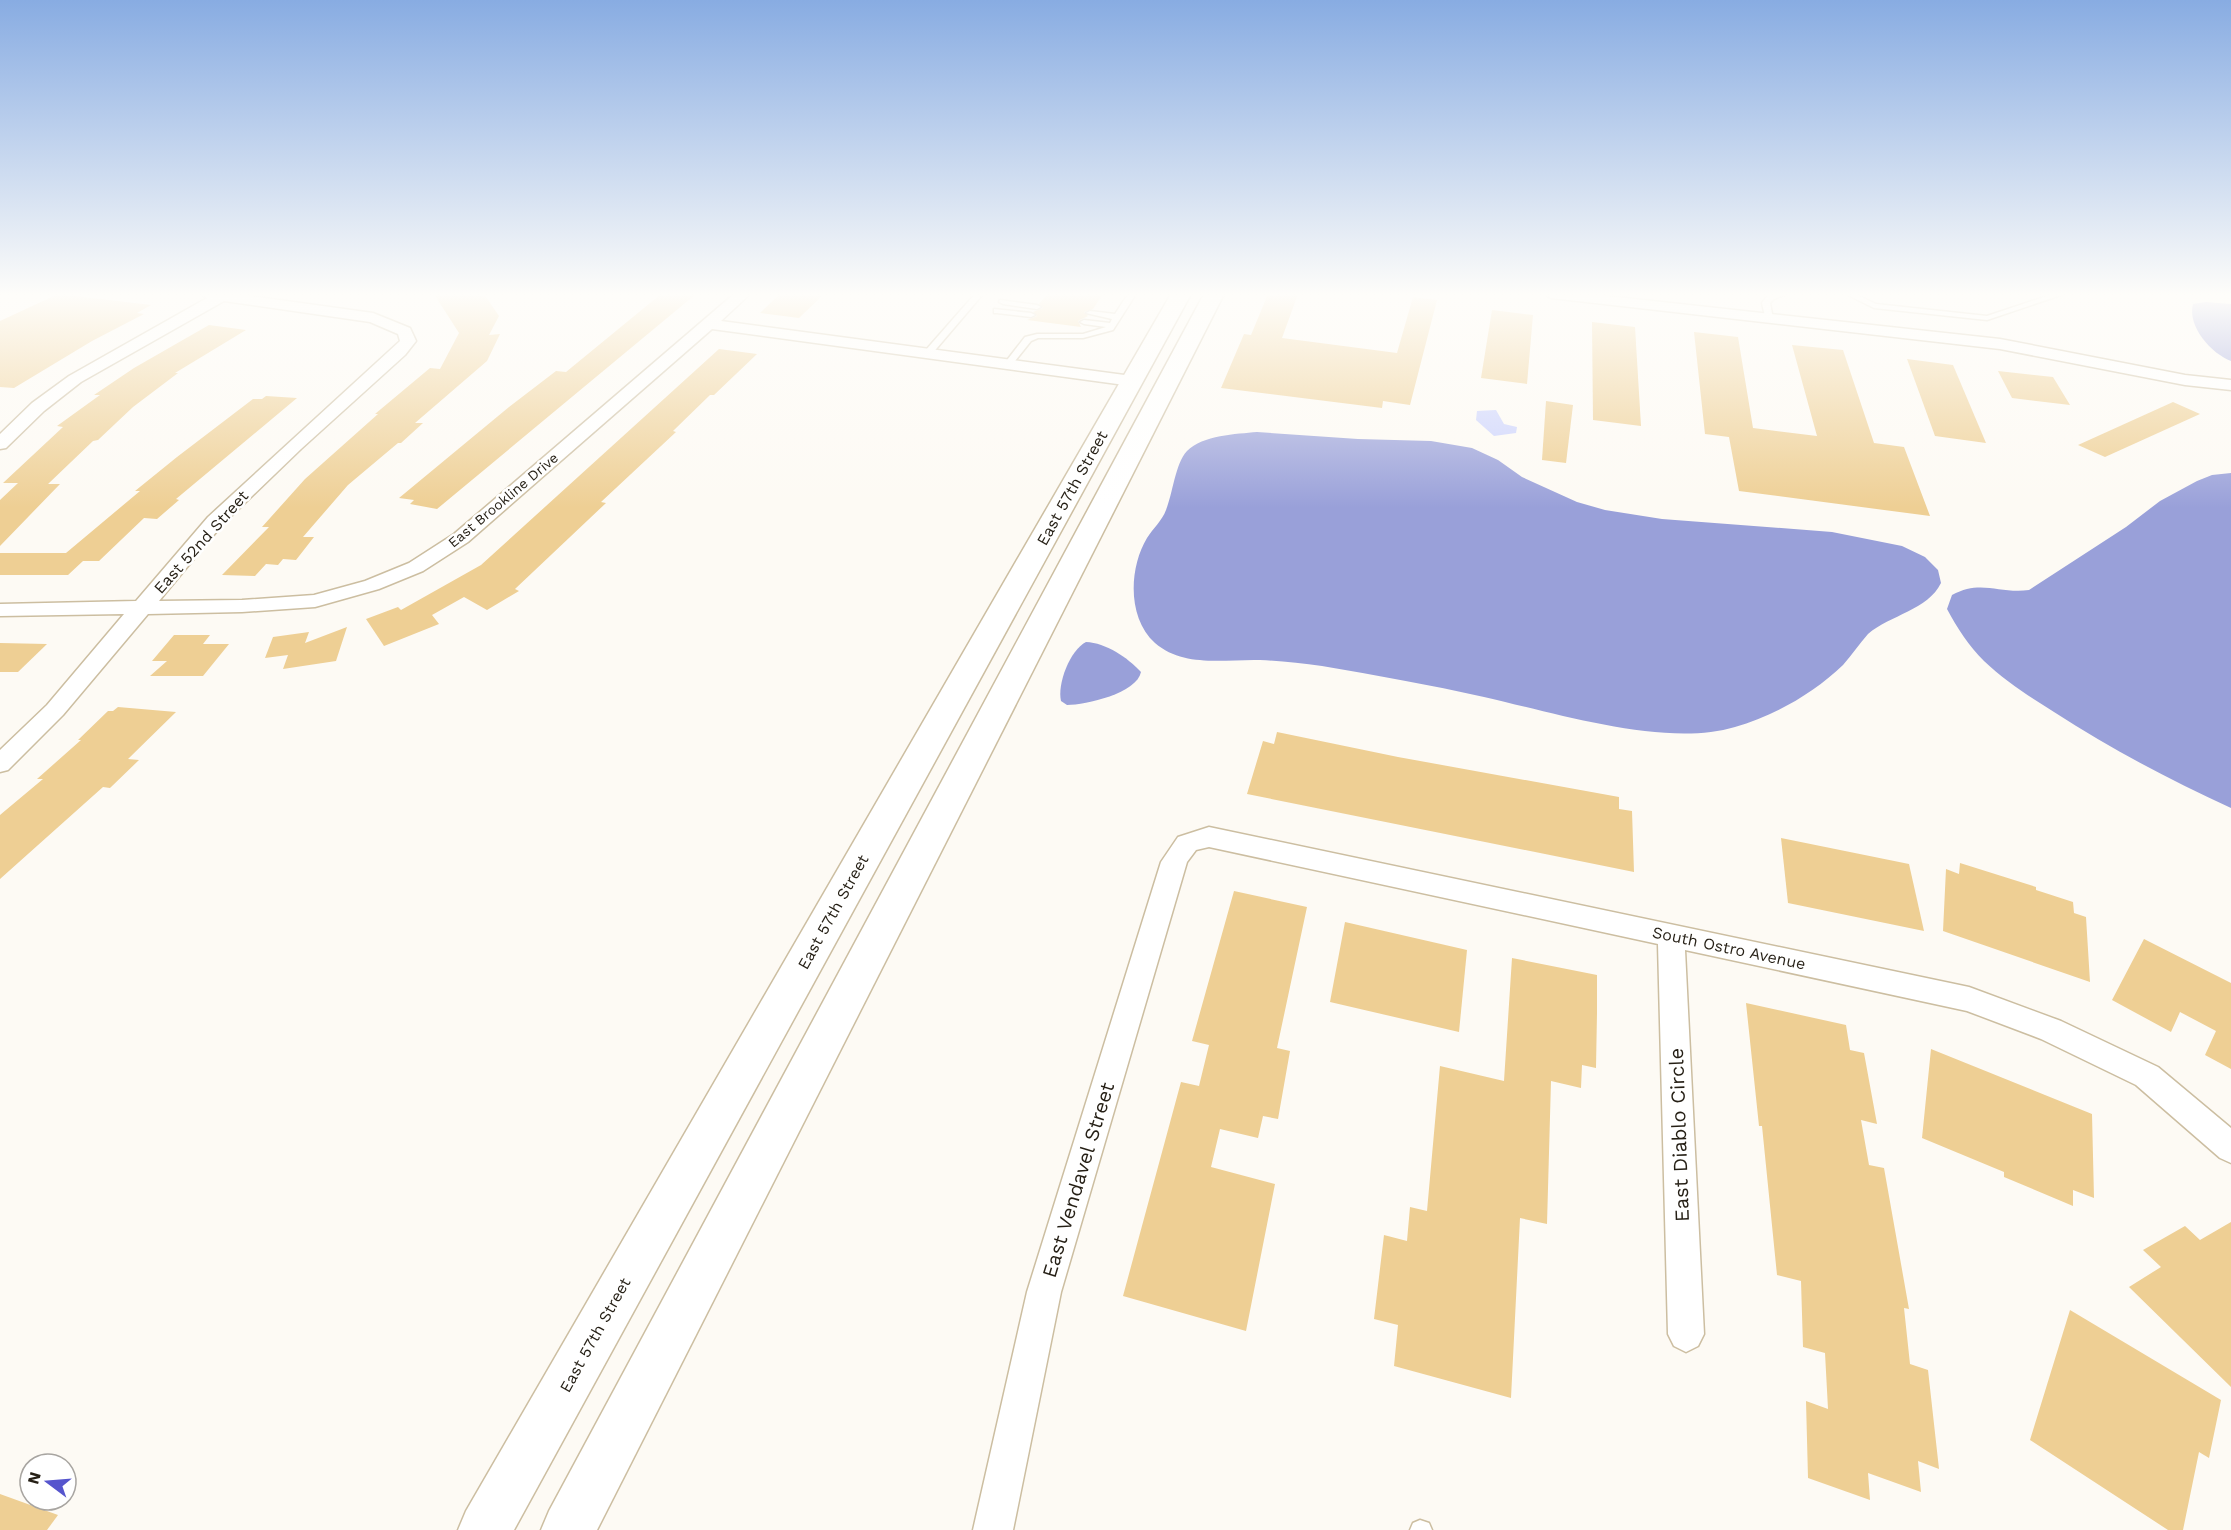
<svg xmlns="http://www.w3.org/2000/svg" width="2231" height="1530" viewBox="0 0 2231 1530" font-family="'Work Sans',sans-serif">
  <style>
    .green { fill: #cad1fd }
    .water { fill: #99a0d9 }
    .building { fill: #eecf94 }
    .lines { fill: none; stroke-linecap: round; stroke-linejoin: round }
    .service-casing { stroke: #ccbea1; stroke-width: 3 }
    .minor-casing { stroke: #ccbea1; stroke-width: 3 }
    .secondary-casing { stroke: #ccbea1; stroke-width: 3 }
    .service { fill: #fff; fill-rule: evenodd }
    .minor { fill: #fff; fill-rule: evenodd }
    .secondary { fill: #fff; fill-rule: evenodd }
    .labels { text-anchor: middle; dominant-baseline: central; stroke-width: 5; stroke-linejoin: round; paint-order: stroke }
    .far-street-label { font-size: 14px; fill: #251f15; stroke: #fff }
    .street-label { font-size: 16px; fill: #251f15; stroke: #fff }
    .near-street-label { font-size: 20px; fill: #251f15; stroke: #fff }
  </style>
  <rect width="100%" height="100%" fill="#fdfaf4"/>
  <path class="green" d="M 1496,410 L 1504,424 L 1517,427 L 1516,433 L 1494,436 L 1476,420 L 1477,411 Z"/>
  <g class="water">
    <path d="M 2206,302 L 2231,304 L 2231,361 C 2212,354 2187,327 2193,304 Z"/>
    <path d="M 1257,432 L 1358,439 L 1431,441 L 1472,448 L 1498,460 L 1522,477 L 1577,502 L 1605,510 L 1662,519 L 1832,532 L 1902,546 L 1925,557 L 1938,570 L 1941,583 C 1928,610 1890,615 1868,634 C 1859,644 1852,655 1843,665 C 1814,693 1774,716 1735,727 C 1666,748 1555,713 1484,697 C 1430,685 1376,675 1322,666 C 1301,663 1280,661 1260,660 C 1225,659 1184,668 1155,643 C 1127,618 1129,568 1147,538 C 1153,528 1162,521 1166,510 C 1173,493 1175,464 1187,451 C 1203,435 1236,434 1257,432 Z"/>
    <path d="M 2231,473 L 2231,808 C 2170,780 2111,749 2054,712 C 2030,697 2005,681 1984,661 C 1969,646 1957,628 1947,609 L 1952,595 C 1981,579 1999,594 2029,590 L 2126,527 L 2160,501 L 2197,481 L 2212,475 Z"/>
    <path d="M 1086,642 C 1106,643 1127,657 1141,672 C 1137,693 1086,705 1067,705 L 1061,701 C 1057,684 1070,650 1086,642 Z"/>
  </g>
  <g class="building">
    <path d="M 58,294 L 151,305 L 137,313 L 144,314 L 92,341 L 14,388 L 0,387 L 0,321 Z"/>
    <path d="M 434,294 L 472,294 L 486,297 L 499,316 L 489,335 L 500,334 L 487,361 L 415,423 L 423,423 L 401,443 L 398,443 L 348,485 L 303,537 L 314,537 L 296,560 L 283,559 L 278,565 L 266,564 L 255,576 L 222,575 L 269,527 L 262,527 L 305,479 L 378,414 L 375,414 L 430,368 L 440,369 L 459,333 Z"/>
    <path d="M 661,294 L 696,294 L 437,509 L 410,504 L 414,500 L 399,498 L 509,407 L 556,371 L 566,372 Z"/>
    <path d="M 780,294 L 824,294 L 799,318 L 760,313 Z"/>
    <path d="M 1047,294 L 1103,294 L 1093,309 L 1084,312 L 1088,316 L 1078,321 L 1081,327 L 1027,320 L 1037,316 L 1033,312 L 1043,308 L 1039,304 Z"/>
    <path d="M 1268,294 L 1298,294 L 1282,338 L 1397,353 L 1413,297 L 1437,300 L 1410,405 L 1383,401 L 1382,408 L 1221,388 L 1244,334 L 1251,335 Z"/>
    <path d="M 1492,310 L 1533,315 L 1527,384 L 1481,378 Z"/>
    <path d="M 1592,322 L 1635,327 L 1641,426 L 1593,420 Z"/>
    <path d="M 209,325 L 246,330 L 175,373 L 178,373 L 133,407 L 98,440 L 93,441 L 48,484 L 60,484 L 0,546 L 0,500 L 18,483 L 3,483 L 63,427 L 57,426 L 100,395 L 94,395 L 134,368 Z"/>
    <path d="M 1694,332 L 1738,337 L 1753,428 L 1817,436 L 1792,345 L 1843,350 L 1874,443 L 1904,447 L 1930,516 L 1739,491 L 1729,437 L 1705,434 Z"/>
    <path d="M 719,349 L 757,354 L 714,395 L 710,395 L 673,431 L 676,432 L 601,502 L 606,503 L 515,589 L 519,591 L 487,610 L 464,597 L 432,615 L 439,624 L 384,646 L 366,619 L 398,607 L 401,610 L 481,565 Z"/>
    <path d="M 1907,359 L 1953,365 L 1986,443 L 1935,436 Z"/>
    <path d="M 1998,371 L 2053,377 L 2070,405 L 2012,398 Z"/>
    <path d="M 266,396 L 297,398 L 176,499 L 179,500 L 157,519 L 144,518 L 99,561 L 83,561 L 68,575 L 0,575 L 0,553 L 66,553 L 140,491 L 135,491 L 177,457 L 253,399 L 262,399 Z"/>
    <path d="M 1546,401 L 1573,405 L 1566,463 L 1542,460 Z"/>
    <path d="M 2173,402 L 2200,414 L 2105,457 L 2078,445 Z"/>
    <path d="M 347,627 L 336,661 L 283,669 L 288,655 L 265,658 L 273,637 L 309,632 L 305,643 Z"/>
    <path d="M 174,635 L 210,635 L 203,644 L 229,644 L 203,676 L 150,676 L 167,661 L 152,661 Z"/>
    <path d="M 0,643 L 47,644 L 18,672 L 0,672 Z"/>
    <path d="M 118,707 L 176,712 L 128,759 L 139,760 L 110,788 L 103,787 L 0,879 L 0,815 L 43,779 L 37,779 L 81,740 L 78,740 L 108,711 L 113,711 Z"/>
    <path d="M 1277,732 L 1398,757 L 1619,797 L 1619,809 L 1632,811 L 1634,872 L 1247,794 L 1263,741 L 1274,744 Z"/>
    <path d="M 1781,838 L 1909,864 L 1924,931 L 1788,903 Z"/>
    <path d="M 1960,863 L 2036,887 L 2036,890 L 2073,902 L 2074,913 L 2086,917 L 2090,982 L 1943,931 L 1946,869 L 1959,874 Z"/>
    <path d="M 1234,891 L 1307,907 L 1277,1048 L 1290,1051 L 1278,1119 L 1263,1116 L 1258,1138 L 1220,1129 L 1211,1167 L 1275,1184 L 1246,1331 L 1123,1296 L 1181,1082 L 1199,1086 L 1209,1045 L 1192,1041 Z"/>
    <path d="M 1345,922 L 1467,950 L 1459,1032 L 1330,1002 Z"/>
    <path d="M 2144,939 L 2231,983 L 2231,1069 L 2205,1055 L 2216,1031 L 2180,1012 L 2171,1032 L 2112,1000 Z"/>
    <path d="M 1512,958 L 1597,975 L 1597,1013 L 1596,1068 L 1582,1065 L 1581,1088 L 1551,1081 L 1547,1224 L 1520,1218 L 1511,1398 L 1394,1366 L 1398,1325 L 1374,1319 L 1384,1235 L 1407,1241 L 1410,1207 L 1427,1211 L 1440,1066 L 1504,1081 Z"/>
    <path d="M 1746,1003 L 1846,1025 L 1850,1050 L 1864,1053 L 1877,1124 L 1861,1120 L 1869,1165 L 1884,1168 L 1909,1309 L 1904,1308 L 1910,1364 L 1928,1370 L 1939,1469 L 1918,1461 L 1921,1492 L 1868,1473 L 1870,1500 L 1808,1478 L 1806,1401 L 1828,1409 L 1825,1353 L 1803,1347 L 1801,1281 L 1777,1275 L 1762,1126 L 1759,1126 Z"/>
    <path d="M 1931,1049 L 2092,1114 L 2094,1198 L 2073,1190 L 2073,1206 L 2004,1177 L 2004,1172 L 1922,1138 Z"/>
    <path d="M 2231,1222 L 2231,1387 L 2129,1287 L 2161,1267 L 2143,1250 L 2185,1226 L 2200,1240 Z"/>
    <path d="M 2070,1310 L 2221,1400 L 2209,1458 L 2199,1452 L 2183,1530 L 2168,1530 L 2030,1440 Z"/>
    <path d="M 0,1494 L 58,1515 L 47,1530 L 0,1530 Z"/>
  </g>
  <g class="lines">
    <g class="service-casing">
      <g id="service">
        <path d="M 975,294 L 983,294 L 931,355 L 925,355 L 925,351 Z"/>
        <path d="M 1128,294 L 1136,294 L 1113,330 L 1083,338 L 1038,338 L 1031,341 L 1011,366 L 1004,364 L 1025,337 L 1037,334 L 1083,334 L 1106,327 L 1084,324 L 1080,322 L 1084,320 L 1110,323 L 1112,319 L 1086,313 L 1090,311 L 1115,314 Z"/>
        <path d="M 1775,294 L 1786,294 L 1774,299 L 1770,303 L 1773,319 L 1766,321 L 1762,303 L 1768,295 Z"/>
        <path d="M 1846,294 L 1855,294 L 1876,304 L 1987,316 L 2053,294 L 2064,294 L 1987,320 L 1874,308 Z"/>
        <path d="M 1000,300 L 1037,305 L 1041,307 L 1037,309 L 1003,304 L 999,302 Z"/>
        <path d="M 994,309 L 1031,313 L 1035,315 L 1031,317 L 997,313 L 994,313 Z"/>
        <path d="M 1420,1520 L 1429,1523 L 1432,1530 L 1410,1530 L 1413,1523 Z"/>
      </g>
    </g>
    <g class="minor-casing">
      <g id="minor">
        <path d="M 200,294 L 236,294 L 373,313 L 410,328 L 416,341 L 405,355 L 301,449 L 222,525 L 159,601 L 242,600 L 314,595 L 365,581 L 409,563 L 454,534 L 734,294 L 750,294 L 721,321 L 1132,376 L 1140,381 L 1132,386 L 712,329 L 468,542 L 423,571 L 379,589 L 315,607 L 242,612 L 148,614 L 63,715 L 8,770 L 0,772 L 0,750 L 47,705 L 124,614 L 0,616 L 0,604 L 136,601 L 208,517 L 400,341 L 398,334 L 370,322 L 224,301 L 81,382 L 44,411 L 6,448 L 0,449 L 0,434 L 32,403 L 69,376 L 207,298 Z"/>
        <path d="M 1544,294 L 1589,294 L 2000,339 L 2185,375 L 2231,380 L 2231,390 L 2185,385 L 2000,349 L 1551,298 Z"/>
        <path d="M 1209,827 L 1969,987 L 2061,1021 L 2158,1067 L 2231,1128 L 2231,1163 L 2220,1158 L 2136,1085 L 2041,1039 L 1967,1011 L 1685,950 L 1704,1334 L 1698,1346 L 1686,1352 L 1674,1346 L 1668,1334 L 1658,944 L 1209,847 L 1196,850 L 1187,862 L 1061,1292 L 1013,1530 L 973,1530 L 1027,1292 L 1161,862 L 1178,837 Z"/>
      </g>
    </g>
    <g class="secondary-casing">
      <g id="secondary">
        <path d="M 1171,294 L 1191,294 L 514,1530 L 458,1530 L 466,1511 Z"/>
        <path d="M 1204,294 L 1224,294 L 597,1530 L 541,1530 L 549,1511 Z"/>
      </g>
    </g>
    <use href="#service" class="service"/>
    <use href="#minor" class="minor"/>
    <use href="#secondary" class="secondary"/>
  </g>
  <linearGradient id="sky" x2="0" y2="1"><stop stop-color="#88ace2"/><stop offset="0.58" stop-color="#fefdfa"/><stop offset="1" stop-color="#fefdfa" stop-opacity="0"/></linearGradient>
  <rect width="2231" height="508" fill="url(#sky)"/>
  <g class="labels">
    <g class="far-street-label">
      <text transform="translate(503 500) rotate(-40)">East Brookline Drive</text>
    </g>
    <g class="street-label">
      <text transform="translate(1072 488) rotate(-61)">East 57th Street</text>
      <text transform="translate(201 542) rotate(-48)">East 52nd Street</text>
      <text transform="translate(833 912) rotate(-61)">East 57th Street</text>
      <text transform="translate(1729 948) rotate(12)">South Ostro Avenue</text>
      <text transform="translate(595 1335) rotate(-61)">East 57th Street</text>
    </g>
    <g class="near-street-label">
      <text transform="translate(1679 1135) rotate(-92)">East Diablo Circle</text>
      <text transform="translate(1078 1180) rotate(-73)">East Vendavel Street</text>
    </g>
  </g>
  <g transform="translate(48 1482) rotate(286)"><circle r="28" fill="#ffffff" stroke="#a8a5a1" stroke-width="1.5"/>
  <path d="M0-4.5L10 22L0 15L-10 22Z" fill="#5655cd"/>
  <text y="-9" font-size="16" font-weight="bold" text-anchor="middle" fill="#251f15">N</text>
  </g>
</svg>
